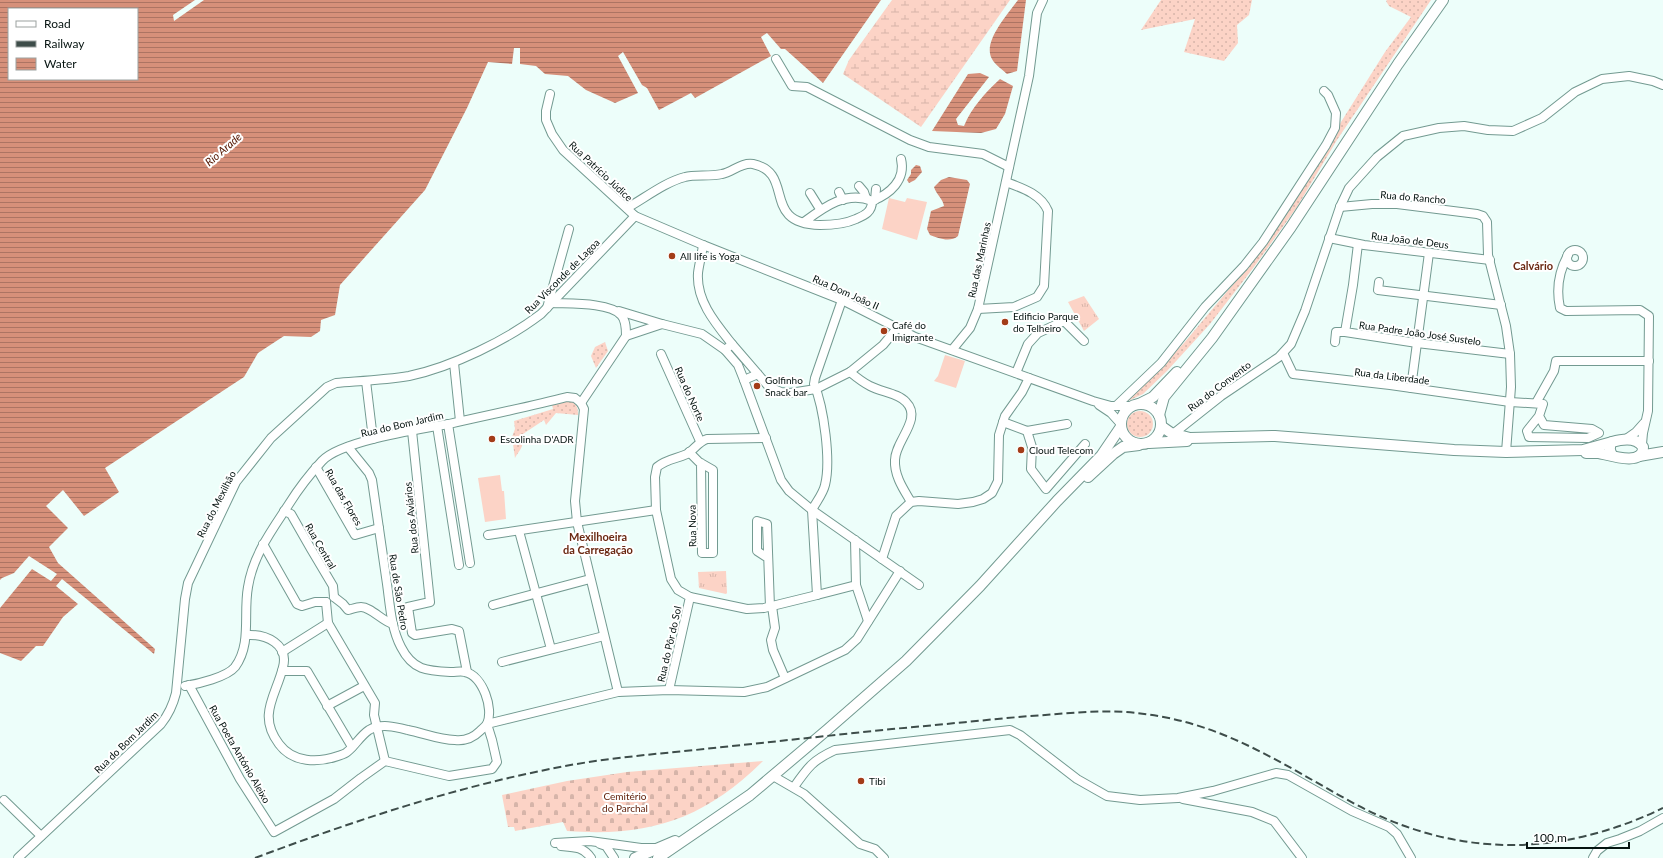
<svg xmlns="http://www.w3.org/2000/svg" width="1663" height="858" viewBox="0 0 1663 858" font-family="Lato,sans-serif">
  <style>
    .grass { fill: url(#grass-dots) }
    .wetland { fill: url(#wetland-marsh) }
    .cemetery { fill: url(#cemetery-stones) }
    .park { fill: url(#park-tufts) }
    .pitch { fill: #fcd3c6 }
    .water { fill: url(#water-rules); fill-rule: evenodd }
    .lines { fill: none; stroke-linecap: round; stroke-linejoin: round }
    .minor-casing { stroke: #739a91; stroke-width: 10 }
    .major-casing { stroke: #739a91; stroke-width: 12 }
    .minor { stroke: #fff; stroke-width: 8 }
    .major { stroke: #fff; stroke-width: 10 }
    .rail { stroke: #3e4d4a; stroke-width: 2; stroke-dasharray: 8 4; stroke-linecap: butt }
    .poi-dot { fill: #a33c18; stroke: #fff; stroke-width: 1.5 }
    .labels { text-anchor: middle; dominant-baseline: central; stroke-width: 4; stroke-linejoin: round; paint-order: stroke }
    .street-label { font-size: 10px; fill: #051310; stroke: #fff }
    .poi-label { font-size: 10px; fill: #051310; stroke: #fff; text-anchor: start }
    .park-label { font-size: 10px; fill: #62230d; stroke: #fff }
    .water-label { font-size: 11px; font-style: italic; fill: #541601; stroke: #fff }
    .neighbourhood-label { font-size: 11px; font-weight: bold; fill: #6b2913; stroke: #fff }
  </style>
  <defs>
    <pattern id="grass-dots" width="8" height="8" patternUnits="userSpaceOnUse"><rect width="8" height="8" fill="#fcd3c6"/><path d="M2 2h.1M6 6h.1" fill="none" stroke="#d6b4a9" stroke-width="1.8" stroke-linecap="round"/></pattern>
    <pattern id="wetland-marsh" width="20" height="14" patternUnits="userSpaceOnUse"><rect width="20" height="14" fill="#fcd3c6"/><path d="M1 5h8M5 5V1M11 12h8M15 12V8" fill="none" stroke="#d6b4a9"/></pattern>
    <pattern id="cemetery-stones" width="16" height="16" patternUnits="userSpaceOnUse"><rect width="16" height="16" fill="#fcd3c6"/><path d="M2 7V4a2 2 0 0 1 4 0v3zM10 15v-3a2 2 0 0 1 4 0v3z" fill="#d6b4a9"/></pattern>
    <pattern id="park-tufts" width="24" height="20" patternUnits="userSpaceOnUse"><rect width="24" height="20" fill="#fcd3c6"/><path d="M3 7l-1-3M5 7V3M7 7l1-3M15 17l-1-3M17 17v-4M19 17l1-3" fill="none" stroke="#d6b4a9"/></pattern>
    <pattern id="water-rules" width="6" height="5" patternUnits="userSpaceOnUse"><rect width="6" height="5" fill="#d6907a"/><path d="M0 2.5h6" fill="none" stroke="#ac7463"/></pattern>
  </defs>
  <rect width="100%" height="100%" fill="#edfefa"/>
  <g class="grass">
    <path d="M 1161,0 L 1252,0 L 1249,15 L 1237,25 L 1238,43 L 1224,61 L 1184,52 L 1195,19 L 1141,30 Z"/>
    <path d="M 1387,0 L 1431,0 L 1337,140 L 1297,207 L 1254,267 L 1210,324 L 1167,371 L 1143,394 L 1126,402 L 1184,343 L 1235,282 L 1278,226 L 1319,164 L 1341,122 L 1385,52 L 1411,17 L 1389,6 L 1386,1 Z"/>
    <path d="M 605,342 L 608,351 L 596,368 L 591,356 L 595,347 Z"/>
    <path d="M 564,401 C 575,400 578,405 578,415 L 556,413 L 546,425 L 544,420 L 520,436 C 526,445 520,449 515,458 L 512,437 L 515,429 L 514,421 L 553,409 L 552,405 Z"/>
    <circle cx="1140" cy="424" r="13"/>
  </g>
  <path class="wetland" d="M 892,0 L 1010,0 L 921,127 L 843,74 L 849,60 Z"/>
  <path class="cemetery" d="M 763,761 C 703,820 649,837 567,831 L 563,822 L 515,831 L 514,827 L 508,827 L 502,795 L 567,781 L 627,772 Z"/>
  <g class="park">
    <path d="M 1084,296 L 1099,319 L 1084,331 L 1068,302 Z"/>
    <path d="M 726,571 L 727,593 L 726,594 L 699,588 L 698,572 Z"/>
  </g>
  <g class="pitch">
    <path d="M 889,198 L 905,202 L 907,198 L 927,202 L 917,240 L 882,229 Z"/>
    <path d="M 945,355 L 965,361 L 956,388 L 934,381 L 938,376 Z"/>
    <path d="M 500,475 L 502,491 L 504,491 L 506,519 L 485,522 L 478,478 Z"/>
  </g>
  <g class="water">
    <path d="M 0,0 L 195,0 L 173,15 L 174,21 L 204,0 L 881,0 L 823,83 L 785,49 L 781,49 L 767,33 L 761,37 L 771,56 L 695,98 L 691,93 L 659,110 L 647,88 L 642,85 L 623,52 L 618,56 L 638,93 L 615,103 L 586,90 L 568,76 L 545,74 L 536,66 L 520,64 L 520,48 L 514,48 L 512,64 L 488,62 L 467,108 L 425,190 L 340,285 L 335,315 L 321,320 L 320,331 L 311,337 L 284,336 L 258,353 L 244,377 L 105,468 L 119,492 L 84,516 L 63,490 L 46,506 L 68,528 L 49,547 L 58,563 L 155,649 L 154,654 L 62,579 L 56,586 L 78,604 L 63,617 L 43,646 L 36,646 L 21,661 L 0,653 L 0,608 L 32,569 L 51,581 L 57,574 L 29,556 L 14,573 L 2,578 L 0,580 ZM 9,9 L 137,9 L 137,79 L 9,79 Z"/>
    <path d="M 1018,0 L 1026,0 L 1017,71 L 1007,74 C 1003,70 995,65 992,59 C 982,42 1008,14 1018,0 Z"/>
    <path d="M 980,73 L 989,77 L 956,119 L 958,125 L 964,126 C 972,107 985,93 1000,79 L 1013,86 L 1005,114 L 996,129 L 981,133 L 932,131 L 968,74 Z"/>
    <path d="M 916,165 L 920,166 L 922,172 L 915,180 L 909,183 L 907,180 L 911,174 L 911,170 Z"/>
    <path d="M 949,177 L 967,180 L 970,184 L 958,236 C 950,243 938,238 930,235 L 927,229 L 931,211 L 944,206 C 943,199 936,194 934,187 L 941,180 Z"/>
  </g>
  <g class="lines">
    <g class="minor-casing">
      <g id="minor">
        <path d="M 776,59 L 792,86 L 807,87 L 910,140 L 929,147 L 983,154 L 1009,167"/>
        <path d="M 550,94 L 546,111 L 546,120 L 552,134 L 563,150 L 635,216 L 703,245 L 842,300 L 915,337 L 1093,401 L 1111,406 L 1132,406"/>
        <path d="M 859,186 L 864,192 L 866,198"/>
        <path d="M 839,192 L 843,200"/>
        <path d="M 810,193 L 820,209"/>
        <path d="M 875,200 L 876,189"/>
        <path d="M 872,201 C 890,194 906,180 901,159"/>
        <path d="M 1340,207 L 1372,204 L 1397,204 L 1477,214 L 1483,216 L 1487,222 L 1488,255 L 1506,326 L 1510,354 L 1511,387 L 1506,452"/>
        <path d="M 627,208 C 645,198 665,182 685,177 C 695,174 709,177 722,174 C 732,172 742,162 753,164 C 796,173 760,224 820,225 C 832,225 845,224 856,219 C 865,215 872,212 872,201 C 846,190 823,208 804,222"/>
        <path d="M 1329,238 L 1364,245 L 1490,260"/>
        <path d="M 1358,244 L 1353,285 L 1345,332 L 1417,343 L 1510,354"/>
        <path d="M 703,245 C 702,254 699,264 698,273 C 696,301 716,324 732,344"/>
        <circle cx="1575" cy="258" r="8"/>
        <path d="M 1568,255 C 1559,271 1556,289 1560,308 L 1566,311 L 1640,310 L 1649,316 L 1648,411 L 1643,433 L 1642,444"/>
        <path d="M 1379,282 L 1378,290 L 1501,305"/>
        <path d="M 551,303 C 569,304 609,302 621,315 C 626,320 626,329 626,336 L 581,403"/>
        <path d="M 547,308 L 569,229"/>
        <path d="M 978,309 L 1014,307 L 1037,297 L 1044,286 L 1048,211 C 1041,194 1022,188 1006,182"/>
        <path d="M 619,311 L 662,324 L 702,334 L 725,350"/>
        <path d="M 626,336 L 662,324"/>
        <path d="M 1335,342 L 1336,332 L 1345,332"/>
        <path d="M 952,350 L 970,328 L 978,309 L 1029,76 L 1037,13 L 1043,0"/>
        <path d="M 661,354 L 700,441"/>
        <path d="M 1284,355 L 1293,374 L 1390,385 L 1510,402 L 1543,404 L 1539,416 L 1527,431 L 1529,437 L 1588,438 L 1599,433 L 1592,429 L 1544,425 L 1539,416"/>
        <path d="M 454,363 L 460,421"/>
        <path d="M 850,372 C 856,377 862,382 870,386 C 881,392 898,393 906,402 C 923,419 895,441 895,460 C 894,476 904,490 911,502"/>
        <path d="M 1016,373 L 1028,344 L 1038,333 L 1064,321 L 1084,341"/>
        <path d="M 758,374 L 744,380 L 738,365 L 725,350 L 732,344 L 769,387 L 781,392 L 790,393 L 816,389 L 850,372 L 883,345 L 898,327"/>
        <path d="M 744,380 L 781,480 L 789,491 L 812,510 L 919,585"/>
        <path d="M 366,381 L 373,439"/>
        <path d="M 1411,388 L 1429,253"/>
        <path d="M 1536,403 L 1554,371 L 1556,361 L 1649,361"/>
        <path d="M 1099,405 L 1111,413 L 1120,423"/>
        <path d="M 1116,406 L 1161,363 L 1205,307 L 1244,266 L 1263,242 L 1326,145 L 1335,128 L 1336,113 L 1328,95 L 1324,91"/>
        <path d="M 1003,422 L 1027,431 L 1067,424"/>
        <path d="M 448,424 L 470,563"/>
        <path d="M 437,426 L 459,565"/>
        <path d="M 412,431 L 430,602 L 408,607 L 412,633 L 415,635 L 452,629 L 459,631 L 467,672"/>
        <path d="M 1027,431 L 1032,447 L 1031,469 L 1046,489 L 1085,444"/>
        <path d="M 1172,437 L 1173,434 L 1221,396 L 1279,357 L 1291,344 L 1305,311 L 1340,207 L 1349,188 L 1377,157 L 1403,136 L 1439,128 L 1464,126 L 1488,130 L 1513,131 L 1542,118 L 1575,92 L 1602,79 L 1629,76 L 1653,81 L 1663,85"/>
        <path d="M 1626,439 L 1636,432 L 1644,423"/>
        <path d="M 689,452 L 699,462 L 713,470 L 713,553 L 702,553 L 701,463"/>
        <path d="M 316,467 L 355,535 L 379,528"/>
        <path d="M 812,510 C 816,502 823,494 825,485 C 831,461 824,408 814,384 L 815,378 L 842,300"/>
        <path d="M 284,511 L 291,514 L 311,549 L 333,586 L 334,597"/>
        <path d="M 519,531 L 551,649"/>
        <path d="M 488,535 L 656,510"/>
        <path d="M 263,544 L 297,604 L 302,606 L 315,602 L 326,602"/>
        <path d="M 768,558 L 757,551 L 757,521 L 767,524 L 770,607"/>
        <path d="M 882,559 L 896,516 L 911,502 L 919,501 L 958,504 L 973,502 L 983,499 L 992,493 L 998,481 L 999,435 L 1005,416 L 1022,392 L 1029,378"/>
        <path d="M 856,585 L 868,621"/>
        <path d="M 817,595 L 856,585 L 855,540"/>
        <path d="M 334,597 L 343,604 L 348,610 C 352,609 357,607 361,607 C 371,607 382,621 393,624"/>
        <path d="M 690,597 L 747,609 L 764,608 L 817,595 L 812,510"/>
        <path d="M 326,602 L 328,623 L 375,703 L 374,715 L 385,761"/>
        <path d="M 493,605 L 590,579"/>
        <path d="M 772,606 L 775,628 L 771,640 L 773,650 L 785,678"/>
        <path d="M 247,635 C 266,634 289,644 283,667 C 276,696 257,715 279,744 C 293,763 318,763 338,756 C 341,755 345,754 347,752 C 355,746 360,736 369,730 C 381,723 396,727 408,730 C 423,733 440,740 455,740 C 464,741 473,738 480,731 C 482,729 485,727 487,724 C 494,709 483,676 465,672 C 461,671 456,672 452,672 C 428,671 413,671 401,647 C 391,628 390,605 387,584 C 382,549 377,514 372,480 L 369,473 L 348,447"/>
        <path d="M 282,652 L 328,623"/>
        <path d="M 502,662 L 604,636"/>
        <path d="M 282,671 L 307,671 L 352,747"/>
        <path d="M 189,685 L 240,779 L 274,832 L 334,799 L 361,778 L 385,761 L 449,776 L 492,769 L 497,762 L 492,740 L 487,724 L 618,692 L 577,522 L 575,501 L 584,409 L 581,403"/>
        <path d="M 185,686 C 198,684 227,677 235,667 C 252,644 243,614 248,587 C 253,555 272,530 289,504 C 299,488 309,475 322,461 C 340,441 420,429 449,424 C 488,415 528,407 567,397 L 575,398 L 581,403"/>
        <path d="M 669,690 L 690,597 L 678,590 L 671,579 L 656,510 L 655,477 L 657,467 C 667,459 676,459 687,454 C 694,450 698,442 707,439 L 766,438"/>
        <path d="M 618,692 L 669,690 L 744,692 L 767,687 L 845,650 L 857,639 L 900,571"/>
        <path d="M 327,706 L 364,686"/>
        <path d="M 773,776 L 804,794 L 860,844 L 875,849 L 884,858"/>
        <path d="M 794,787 C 808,767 813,760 835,750 L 1010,730 L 1020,735 L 1077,779 L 1107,796 L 1140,800 L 1178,798 L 1213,791 L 1276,773 L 1288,775 L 1352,811 L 1389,827 L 1397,834 L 1411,858"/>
        <path d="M 1183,799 L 1252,812 L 1274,821 L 1302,858"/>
        <path d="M 4,800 L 41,836"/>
        <path d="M 555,843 L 590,841 L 641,848 L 655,848"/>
        <path d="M 600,844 L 606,846 L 614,858"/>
        <path d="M 561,846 C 574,847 584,847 591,858"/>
        <path d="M 18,858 L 161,724 C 169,714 173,705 176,693 L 185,599 L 188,583 L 236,482 L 271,438 L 327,387 L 336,383 C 360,381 385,380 409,376 C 452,367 507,340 541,314 L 635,216"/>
        <path d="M 1593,858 L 1597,851 L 1607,843 L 1620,839 L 1640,831 L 1663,818"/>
      </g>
    </g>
    <g class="major-casing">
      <g id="major">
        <circle cx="1141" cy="424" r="20"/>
        <path d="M 1139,404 L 1153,397 L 1177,372"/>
        <path d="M 1159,415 L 1164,397 L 1212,338 L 1291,227 L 1398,64 L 1443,0"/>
        <path d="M 1161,426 L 1171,433 L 1190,438 L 1275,436 L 1454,450 L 1506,452 L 1583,450 L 1612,442"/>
        <path d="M 1149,443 L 1187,441"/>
        <path d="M 1586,453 C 1590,453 1594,453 1599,453 C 1609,455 1644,467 1643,447 C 1636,436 1622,439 1612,442 C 1609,447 1609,451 1613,456"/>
        <path d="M 1639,456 L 1663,452"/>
        <path d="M 1088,477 L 1113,454 L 1123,447 L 1139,445"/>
        <path d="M 635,858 L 675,841"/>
        <path d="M 658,858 L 750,795 L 827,730 L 906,661 L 980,586 L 1057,501 L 1101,456 L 1120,428"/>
      </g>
    </g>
    <use href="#minor" class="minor"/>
    <use href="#major" class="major"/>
    <path class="rail" d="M 255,858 C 351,822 449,789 550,769 C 597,759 646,755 695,750 C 761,743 826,736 892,729 C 938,725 984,720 1030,716 C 1062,714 1094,710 1126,712 C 1219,719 1276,761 1355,804 C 1457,858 1559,858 1663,808"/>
  </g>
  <g class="poi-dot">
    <circle cx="672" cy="256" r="4"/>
    <circle cx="1005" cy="322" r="4"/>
    <circle cx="884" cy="331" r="4"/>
    <circle cx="757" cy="386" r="4"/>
    <circle cx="492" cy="439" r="4"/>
    <circle cx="1021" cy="450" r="4"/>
    <circle cx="861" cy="781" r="4"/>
  </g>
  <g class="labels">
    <g class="street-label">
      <text transform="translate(601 171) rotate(43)">Rua Patrício Júdice</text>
      <text transform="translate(1413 197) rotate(5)">Rua do Rancho</text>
      <text transform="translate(1410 240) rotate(7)">Rua João de Deus</text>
      <text transform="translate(979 260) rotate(-78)">Rua das Marinhas</text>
      <text transform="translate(562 276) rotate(-45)">Rua Visconde de Lagoa</text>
      <text transform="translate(846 292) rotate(24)">Rua Dom João II</text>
      <text transform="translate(1420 333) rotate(8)">Rua Padre João José Sustelo</text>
      <text transform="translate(1392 376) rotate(7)">Rua da Liberdade</text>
      <text transform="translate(1219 386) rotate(-37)">Rua do Convento</text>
      <text transform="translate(690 394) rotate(66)">Rua do Norte</text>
      <text transform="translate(402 424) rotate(-13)">Rua do Bom Jardim</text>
      <text transform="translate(344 497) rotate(60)">Rua das Flores</text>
      <text transform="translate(216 504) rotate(-63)">Rua do Mexilhão</text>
      <text transform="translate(411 518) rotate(-96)">Rua dos Aviários</text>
      <text transform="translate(692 526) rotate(-91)">Rua Nova</text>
      <text transform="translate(321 546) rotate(60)">Rua Central</text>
      <text transform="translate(399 592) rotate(81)">Rua de São Pedro</text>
      <text transform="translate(669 644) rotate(-77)">Rua do Pôr do Sol</text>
      <text transform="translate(126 742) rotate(-44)">Rua do Bom Jardim</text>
      <text transform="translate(240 754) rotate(60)">Rua Poeta António Aleixo</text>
    </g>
    <g class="poi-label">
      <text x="680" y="256">All life is Yoga</text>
      <text x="1013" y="316">Edificio Parque<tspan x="1013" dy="12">do Telheiro</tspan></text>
      <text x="892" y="325">Café do<tspan x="892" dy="12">Imigrante</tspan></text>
      <text x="765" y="380">Golfinho<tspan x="765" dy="12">Snack bar</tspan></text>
      <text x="500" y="439">Escolinha D'ADR</text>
      <text x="1029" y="450">Cloud Telecom</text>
      <text x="869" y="781">Tibi</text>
    </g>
    <g class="park-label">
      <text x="625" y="796">Cemitério<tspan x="625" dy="12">do Parchal</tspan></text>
    </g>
    <g class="water-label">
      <text transform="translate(223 149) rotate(-41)">Rio Arade</text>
    </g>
    <g class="neighbourhood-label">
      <text x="1533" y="265">Calvário</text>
      <text x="598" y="536">Mexilhoeira<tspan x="598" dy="13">da Carregação</tspan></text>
    </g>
  </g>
  <rect x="8" y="8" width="130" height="72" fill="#ffffff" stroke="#9ba19f"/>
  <rect x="16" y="21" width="20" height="6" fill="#ffffff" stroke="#9ba19f"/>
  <text x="44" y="28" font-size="12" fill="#051310">Road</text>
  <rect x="16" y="41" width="20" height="6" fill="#3e4d4a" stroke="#9ba19f"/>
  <text x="44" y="48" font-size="12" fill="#051310">Railway</text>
  <rect x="16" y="58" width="20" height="12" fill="url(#water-rules)" stroke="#9ba19f"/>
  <text x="44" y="68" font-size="12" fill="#051310">Water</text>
  <path d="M1527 842v6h102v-6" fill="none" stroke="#051310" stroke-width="2"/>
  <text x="1533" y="842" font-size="12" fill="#051310" stroke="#ffffff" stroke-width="3" paint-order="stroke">100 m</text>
</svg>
